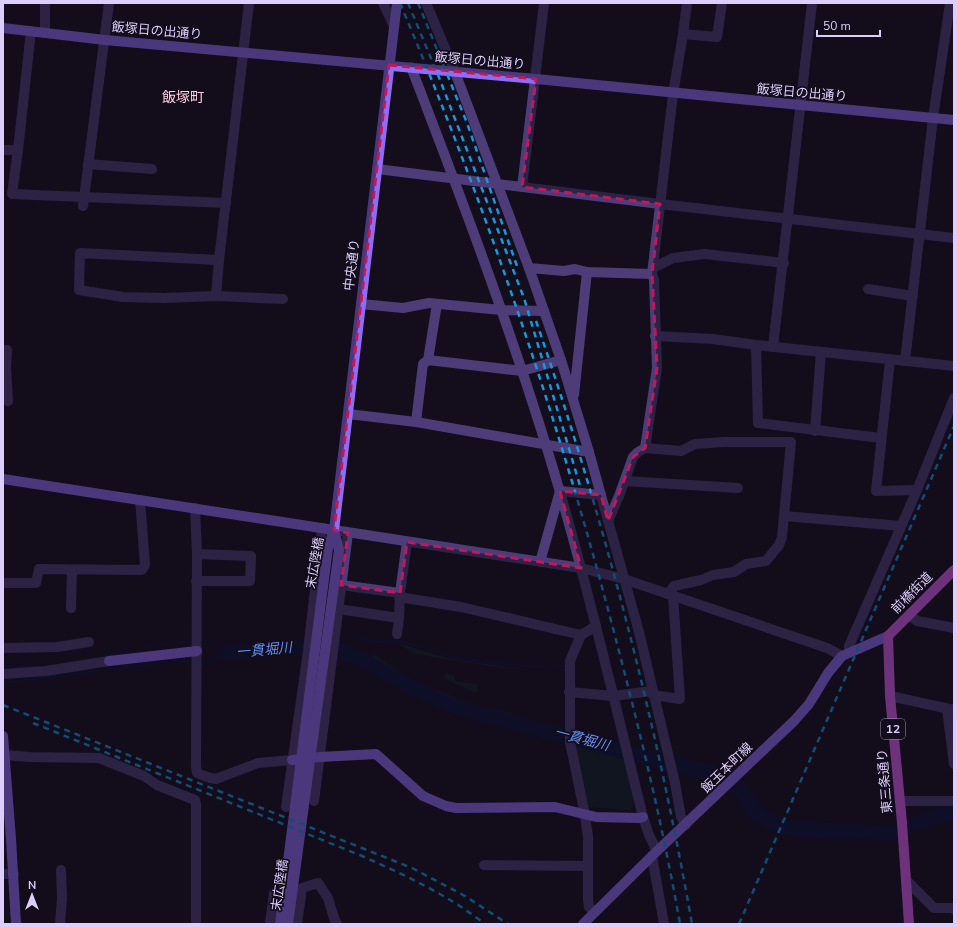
<svg xmlns="http://www.w3.org/2000/svg" width="957" height="927" viewBox="0 0 957 927" font-family="'Nunito Sans','Noto Sans JP',sans-serif">
  <style>
    .green { fill: #112125 }
    .lines { fill: none; stroke-linecap: round; stroke-linejoin: round }
    .stream { stroke: #0c1136; stroke-width: 2.5 }
    .river { stroke: #0c1136; stroke-width: 15 }
    .street { stroke: #4d3c77; stroke-width: 10 }
    .secondary { stroke: #906cf2; stroke-width: 10 }
    .primary { stroke: #de5df1; stroke-width: 10 }
    .rail { stroke: #1499df; stroke-width: 2.5; stroke-dasharray: 6 5; stroke-linecap: butt }
    .marked { fill: none; stroke: #c2185b; stroke-width: 3; stroke-dasharray: 8 5; stroke-linejoin: round }
    .labels { text-anchor: middle; dominant-baseline: central; stroke-width: 3.5; stroke-linejoin: round; paint-order: stroke }
    .shield { fill: #130d1c; stroke: #a093b8; stroke-width: 1 }
    .shield-label { font-size: 12px; font-weight: bold; fill: #ddcdfb }
    .street-label { font-size: 13px; fill: #ddcdfb; stroke: #130d1c }
    .neighbourhood-label { font-size: 14px; fill: #fbcee0; stroke: #130d1c }
    .water-label { font-size: 14px; font-style: italic; fill: #648df1; stroke: #130d1c }
  </style>
  <rect width="100%" height="100%" fill="#130d1c"/>
  <g class="green">
    <path d="M 398,643 L 447,658 L 519,669 L 510,669 L 415,654 Z"/>
    <path d="M 374,654 L 410,679 L 470,704 L 511,713 L 512,720 L 449,701 C 440,694 428,691 418,686 C 402,678 387,668 372,657 Z"/>
    <path d="M 447,673 L 454,675 L 455,681 L 478,685 L 477,692 L 471,691 L 444,678 L 444,675 Z"/>
    <path d="M 575,744 L 615,755 L 624,756 L 634,804 L 630,810 L 587,807 Z"/>
  </g>
  <g class="lines">
    <g class="stream">
      <path d="M 358,638 L 378,642 L 400,641 L 458,658 L 496,663 L 538,667 L 563,666"/>
      <path d="M 200,640 C 212,640 217,651 229,653"/>
      <path d="M 144,646 L 192,641"/>
      <path d="M 100,658 L 130,648"/>
      <path d="M 200,665 L 229,653"/>
      <path d="M 4,666 L 35,667"/>
      <path d="M 3,683 L 177,661 L 183,661 L 192,666"/>
    </g>
    <path class="river" d="M 229,653 L 304,646 L 338,650 L 360,658 L 411,687 L 448,704 L 474,712 L 621,751 L 727,777 L 738,786 L 758,816 L 777,825 L 793,829 L 892,833 L 910,825 L 954,811"/>
    <g class="street">
      <path d="M 383,3 L 394,26"/>
      <path d="M 426,3 L 455,72 L 529,268 L 561,360 L 589,452 L 639,632 L 675,783 L 681,817 L 686,825"/>
      <path d="M 45,33 L 45,3"/>
      <path d="M 683,34 L 717,37 L 722,3"/>
      <path d="M 411,67 C 465,207 518,348 560,492 C 591,599 616,708 643,817 L 649,835 L 657,851"/>
      <path d="M 3,150 L 18,150 L 12,194 L 226,203"/>
      <path d="M 18,150 L 31,31"/>
      <path d="M 88,164 L 152,169"/>
      <path d="M 377,169 L 660,204 L 954,238"/>
      <path d="M 522,187 L 544,3"/>
      <path d="M 83,206 L 109,3"/>
      <path d="M 219,260 L 80,253 L 79,290 L 123,297 L 164,298 L 216,296 L 283,299"/>
      <path d="M 529,268 L 564,271 L 575,269 L 587,272 L 652,274"/>
      <path d="M 653,268 L 673,258 L 705,254 L 784,263"/>
      <path d="M 868,289 L 913,296"/>
      <path d="M 216,296 L 219,260 L 249,3"/>
      <path d="M 361,304 L 403,308 L 429,303 L 501,310 L 544,311"/>
      <path d="M 655,336 L 713,339 L 756,345 L 954,366"/>
      <path d="M 756,345 L 758,423 L 881,438"/>
      <path d="M 773,347 L 812,3"/>
      <path d="M 3,350 L 7,350 L 6,368 L 8,401"/>
      <path d="M 428,360 L 437,304"/>
      <path d="M 890,360 L 876,491 L 917,490"/>
      <path d="M 905,361 L 933,118 L 950,3"/>
      <path d="M 574,395 L 587,272"/>
      <path d="M 348,414 L 416,422 L 589,452"/>
      <path d="M 416,422 L 423,364 L 428,360 L 522,371 L 561,360"/>
      <path d="M 815,431 L 821,352"/>
      <path d="M 645,448 L 657,368 L 654,280 L 652,274 L 673,94 L 683,34 L 687,3"/>
      <path d="M 625,481 L 738,488"/>
      <path d="M 195,508 L 197,554 L 196,766 L 197,773 L 210,778 L 216,779 L 258,763 L 292,760"/>
      <path d="M 784,516 L 901,526"/>
      <path d="M 608,521 L 619,496 L 633,457 L 638,452 L 645,448 L 681,451 L 695,444 L 724,442 L 791,442 L 782,537 L 779,545 L 766,561 L 746,564 L 734,572 L 713,575 L 701,580 L 674,586 L 668,594"/>
      <path d="M 334,530 L 581,568 L 624,579 L 827,648 L 842,656"/>
      <path d="M 540,562 L 560,491 L 601,495"/>
      <path d="M 196,581 L 250,581 L 251,556 L 197,554"/>
      <path d="M 3,583 L 36,583 L 39,569 L 142,570 L 145,565 L 140,500"/>
      <path d="M 341,585 L 400,593"/>
      <path d="M 399,597 L 461,607 L 581,635"/>
      <path d="M 71,608 L 72,570"/>
      <path d="M 338,609 L 399,618"/>
      <path d="M 909,615 L 917,621 L 954,628"/>
      <path d="M 397,634 L 399,618 L 400,593 L 407,542"/>
      <path d="M 3,648 L 57,647 L 89,642"/>
      <path d="M 849,653 L 849,646 L 917,490 L 954,398"/>
      <path d="M 3,674 L 46,671 L 109,661"/>
      <path d="M 569,692 L 613,696 L 652,691"/>
      <path d="M 653,695 L 680,699 L 673,596"/>
      <path d="M 890,696 L 954,710"/>
      <path d="M 947,709 L 954,764"/>
      <path d="M 5,755 L 30,757 L 99,758 L 144,776 L 157,785 L 195,800 L 196,804 L 196,924"/>
      <path d="M 314,801 L 348,533"/>
      <path d="M 900,801 L 954,801"/>
      <path d="M 286,807 L 308,651 L 322,528"/>
      <path d="M 652,856 L 664,924"/>
      <path d="M 484,865 L 588,866"/>
      <path d="M 3,874 L 14,874"/>
      <path d="M 906,880 L 934,908 L 952,908 L 954,909"/>
      <path d="M 594,912 L 589,907 L 588,900 L 588,837 L 585,815 L 570,742 L 570,661 L 581,635 L 596,626"/>
      <path d="M 60,924 L 62,898 L 61,870"/>
      <path d="M 270,924 L 274,893"/>
      <path d="M 297,924 L 302,888 L 318,883 L 328,898 L 334,918 L 337,924"/>
    </g>
    <g class="secondary">
      <path d="M 3,28 L 105,40 L 536,79 L 954,120"/>
      <path d="M 3,479 L 334,530"/>
      <path d="M 109,661 L 197,651"/>
      <path d="M 3,736 L 11,839 L 16,924"/>
      <path d="M 292,760 L 320,757 L 376,754 L 423,796 L 446,806 L 456,808 L 555,807 L 596,817 L 639,818 L 643,817"/>
      <path d="M 280,924 L 328,548 L 334,530 L 397,3"/>
      <path d="M 288,924 C 305,799 321,675 339,550 L 334,530"/>
      <path d="M 583,924 L 657,851 L 794,721 L 809,704 L 828,673 L 842,656 L 888,636"/>
    </g>
    <path class="primary" d="M 909,924 L 902,823 L 890,696 L 888,636 L 954,570"/>
    <g class="rail">
      <path d="M 400,3 C 487,209 559,420 615,636 C 640,731 663,827 680,924"/>
      <path d="M 408,3 L 440,80 L 524,298 L 581,489"/>
      <path d="M 418,3 L 467,123 L 518,269"/>
      <path d="M 536,321 C 604,518 656,720 692,924"/>
      <path d="M 3,705 L 412,868 L 465,896 L 508,924"/>
      <path d="M 33,723 L 362,856 C 405,875 448,895 485,924"/>
      <path d="M 739,924 L 954,426"/>
    </g>
  </g>
  <path d="M0 0H957V927H0ZM 389,65 L 536,79 L 522,187 L 660,204 L 652,274 L 657,368 L 645,448 L 633,457 L 608,521 L 601,495 L 560,491 L 581,568 L 407,542 L 400,593 L 341,585 L 348,533 L 334,530 Z" fill="#130d1c" fill-opacity=".55" fill-rule="evenodd"/>
  <path class="marked" d="M 389,65 L 536,79 L 522,187 L 660,204 L 652,274 L 657,368 L 645,448 L 633,457 L 608,521 L 601,495 L 560,491 L 581,568 L 407,542 L 400,593 L 341,585 L 348,533 L 334,530 Z"/>
  <g class="labels">
    <rect class="shield" x="881" y="719" width="24" height="20" rx="3"/>
    <g class="shield-label">
      <text x="893" y="729">12</text>
    </g>
    <g class="street-label">
      <text transform="translate(157 31) rotate(5)">飯塚日の出通り</text>
      <text transform="translate(480 61) rotate(5)">飯塚日の出通り</text>
      <text transform="translate(802 93) rotate(5)">飯塚日の出通り</text>
      <text transform="translate(352 265) rotate(-83)">中央通り</text>
      <text transform="translate(315 563) rotate(-80)">末広陸橋</text>
      <text transform="translate(912 593) rotate(-45)">前橋街道</text>
      <text transform="translate(727 768) rotate(-44)">飯玉本町線</text>
      <text transform="translate(885 781) rotate(-95)">東三条通り</text>
      <text transform="translate(280 885) rotate(-82)">末広陸橋</text>
    </g>
    <g class="neighbourhood-label">
      <text x="183" y="97">飯塚町</text>
    </g>
    <g class="water-label">
      <text transform="translate(264 650) rotate(-5)">一貫堀川</text>
      <text transform="translate(582 739) rotate(15)">一貫堀川</text>
    </g>
  </g>
  <rect width="957" height="927" fill="none" stroke="#ddcdfb" stroke-width="8"/>
  <g transform="translate(32 895)" stroke="#130d1c" stroke-width="3" paint-order="stroke">
  <path d="M0-3L7 15L0 10L-7 15Z" fill="#ddcdfb"/>
  <text y="-6" font-size="11" font-weight="bold" text-anchor="middle" fill="#ddcdfb">N</text>
  </g>
  <path d="M817 30v6h63v-6" fill="none" stroke="#ddcdfb" stroke-width="2"/>
  <text x="823" y="30" font-size="12" fill="#ddcdfb" stroke="#130d1c" stroke-width="3" paint-order="stroke">50 m</text>
</svg>
